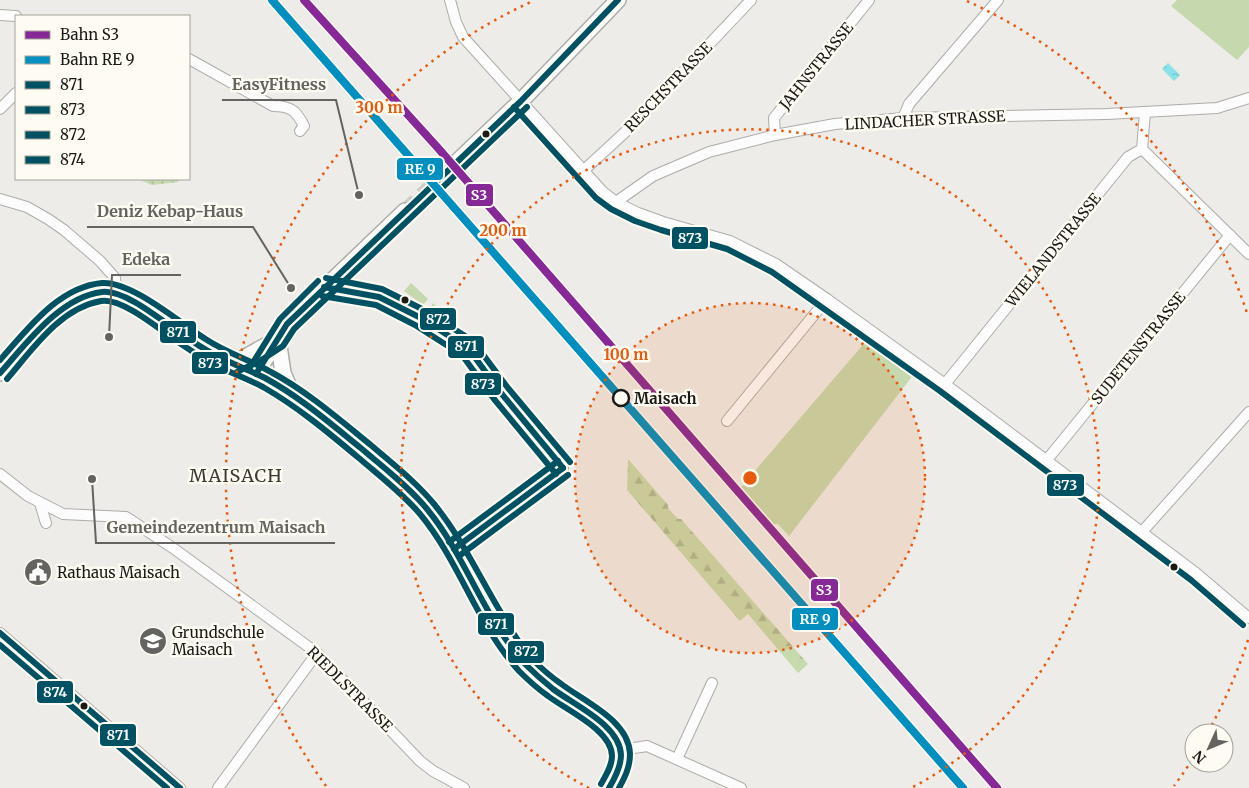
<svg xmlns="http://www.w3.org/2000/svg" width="1249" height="788" viewBox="0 0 1249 788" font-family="Merriweather,serif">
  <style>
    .grass { fill: #c5d8ae }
    .forest { fill: url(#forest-firs) }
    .park { fill: url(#park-dots) }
    .water { fill: url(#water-ripples) }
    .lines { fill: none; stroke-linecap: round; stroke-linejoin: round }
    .secondary-tunnel { stroke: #cdccc8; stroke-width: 15; stroke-dasharray: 15 8; stroke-linecap: butt }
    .street-casing { stroke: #adaca9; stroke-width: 12 }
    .secondary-casing { stroke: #adaca9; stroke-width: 18 }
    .street { stroke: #fcfcfc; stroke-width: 10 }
    .secondary { stroke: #fcfcfc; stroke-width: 15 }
    .bus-1-casing { stroke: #fefbf2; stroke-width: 10 }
    .bus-2-casing { stroke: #fefbf2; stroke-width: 10 }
    .bus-3-casing { stroke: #fefbf2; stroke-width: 10 }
    .bus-4-casing { stroke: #fefbf2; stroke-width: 10 }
    .bus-1 { stroke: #005262; stroke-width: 6 }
    .bus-2 { stroke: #005262; stroke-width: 6 }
    .bus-3 { stroke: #005262; stroke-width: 6 }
    .bus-4 { stroke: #005262; stroke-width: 6 }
    .rail-1-casing { stroke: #fefbf2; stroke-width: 11 }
    .rail-2-casing { stroke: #fefbf2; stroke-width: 11 }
    .rail-1 { stroke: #862996; stroke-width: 8 }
    .rail-2 { stroke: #008fbf; stroke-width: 8 }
    .ring { fill: none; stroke: #e8590c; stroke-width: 2.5; stroke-dasharray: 2.5 5 }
    .bus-dot { fill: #1a1916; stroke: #fefbf2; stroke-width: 2 }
    .stop-dot { fill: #fefbf2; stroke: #1a1916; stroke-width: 2.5 }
    .labels { text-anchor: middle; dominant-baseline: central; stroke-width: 5; stroke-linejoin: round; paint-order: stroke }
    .street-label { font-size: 15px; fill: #1a1916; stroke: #fefbf2 }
    .stop-label { font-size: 15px; font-weight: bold; fill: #1a1916; stroke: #fefbf2; text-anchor: start }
    .poi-label { font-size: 15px; fill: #1a1916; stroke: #fefbf2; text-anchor: start }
    .quarter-label { font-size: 18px; letter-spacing: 1px; fill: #3b3932; stroke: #fefbf2 }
    .centre { fill: #e8590c; stroke: #fefbf2; stroke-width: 2.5 }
    .ring-label { font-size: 15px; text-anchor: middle; font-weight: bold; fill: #e8590c; stroke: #fefbf2; stroke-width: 5; stroke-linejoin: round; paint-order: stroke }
    .leader { fill: none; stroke: #646360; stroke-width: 2 }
    .callout-dot { fill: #646360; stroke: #fefbf2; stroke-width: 2 }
    .callout-label { font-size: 16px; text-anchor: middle; font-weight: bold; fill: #646360; stroke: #fefbf2; stroke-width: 5; stroke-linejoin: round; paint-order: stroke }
    .line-badge { stroke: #fefbf2; stroke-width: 2 }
    .badge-label { font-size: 14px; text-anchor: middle; font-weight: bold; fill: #fff }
  </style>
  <defs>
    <pattern id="forest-firs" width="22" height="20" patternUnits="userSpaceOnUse" patternTransform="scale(1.25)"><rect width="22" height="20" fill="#c6daad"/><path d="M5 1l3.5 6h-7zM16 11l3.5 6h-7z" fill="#aaba94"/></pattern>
    <pattern id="park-dots" width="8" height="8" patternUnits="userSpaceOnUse" patternTransform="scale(1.25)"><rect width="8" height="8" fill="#c5d8ae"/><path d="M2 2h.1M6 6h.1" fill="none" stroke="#a9b995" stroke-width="1.8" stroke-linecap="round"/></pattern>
    <pattern id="water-ripples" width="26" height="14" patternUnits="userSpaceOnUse" patternTransform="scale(1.25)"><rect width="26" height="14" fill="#8ae1e7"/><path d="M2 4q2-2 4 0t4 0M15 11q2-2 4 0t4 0" fill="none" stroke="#76c0c5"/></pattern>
  </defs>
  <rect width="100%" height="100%" fill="#edece8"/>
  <g class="grass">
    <path d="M 1177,0 L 1249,0 L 1249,47 L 1237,60 L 1171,6 Z"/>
    <path d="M 411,283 L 428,299 L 423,305 L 404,291 Z"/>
    <path d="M 433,303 L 462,333 L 429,310 Z"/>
    <path d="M 867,340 L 914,374 L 789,536 L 778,524 L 774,524 L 741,487 Z"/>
  </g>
  <path class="forest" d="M 628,459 L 668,505 L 668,508 L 678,519 L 681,519 L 808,664 L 798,673 L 748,614 L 740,621 L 627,490 Z"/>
  <path class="park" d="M 138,179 L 178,179 L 178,182 L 152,185 Z"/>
  <path class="water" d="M 1168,63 L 1180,75 L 1174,81 L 1162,69 Z"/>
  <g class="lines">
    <path class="secondary-tunnel" d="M 405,211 L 458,161"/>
    <g class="street-casing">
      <g id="street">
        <path d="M 450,0 L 456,22 L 463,37 L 603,192 L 616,202 L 638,213 L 663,222 L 730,241 L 776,264 L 827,299 L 945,384 L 1196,573 L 1249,618"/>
        <path d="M 0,15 L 16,16"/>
        <path d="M 189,59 L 273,106 C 290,106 296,110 304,126 L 300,131"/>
        <path d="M 0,109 L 16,93"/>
        <path d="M 903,118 L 909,104 L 998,0"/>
        <path d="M 775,135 L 774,118 L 869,0"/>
        <path d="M 1142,149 L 1249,254"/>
        <path d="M 583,171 L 635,123 L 751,0"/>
        <path d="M 0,199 L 27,207 L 48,219 L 64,230 L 100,261 L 115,278 L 117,293"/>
        <path d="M 616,202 L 653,176 L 709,152 L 775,135 L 835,124 L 903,118 L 1107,114 L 1217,108 L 1249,98"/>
        <path d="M 324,287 L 379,297 L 419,317 L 468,348 L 501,393 L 563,468 L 454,549"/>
        <path d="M 945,384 L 1128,157 L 1142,149 L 1145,112"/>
        <path d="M 727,421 L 827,299"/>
        <path d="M 1046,461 L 1230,235"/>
        <path d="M 0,474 L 28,496 L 63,514 L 126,517 L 173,548 L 317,653 L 420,761 L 433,771 L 464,788"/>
        <path d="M 40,503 L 46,523"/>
        <path d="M 1141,533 L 1249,412"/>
        <path d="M 0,633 L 180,788"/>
        <path d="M 621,750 L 647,746 L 741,788"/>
        <path d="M 677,759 L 712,683"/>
        <path d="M 218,788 L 317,653"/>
      </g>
    </g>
    <g class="secondary-casing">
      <g id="secondary">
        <path d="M 458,161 L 521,101 L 618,0"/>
        <path d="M 278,339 L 283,373 L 292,394"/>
        <path d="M 233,364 L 274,341"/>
        <path d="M 0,373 C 29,342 57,299 102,292 C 124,288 169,327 190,340 C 200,346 210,353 220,358 C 235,365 250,371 265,378 C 301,398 333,425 365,452 C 385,469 407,485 424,506 C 431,513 436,523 442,531 C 468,570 489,614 516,653 C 526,667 540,679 554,690 C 589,716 646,735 609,788"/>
        <path d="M 256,374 L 287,324 L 405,211"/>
      </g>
    </g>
    <use href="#street" class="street"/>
    <use href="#secondary" class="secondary"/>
    <g class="bus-1-casing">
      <g id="bus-1">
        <path d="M 324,287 L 379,297 L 419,317 L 468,348 L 501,393 L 563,468"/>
        <path d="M 0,373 C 26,344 60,297 102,292 C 127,289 169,327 190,340 C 200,346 210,353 221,358 C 235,365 251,371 265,378 C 300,397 331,424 362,449 C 384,468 408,486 427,509 C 465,555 484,618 524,663 C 533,672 543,681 553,689 C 574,705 620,725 621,755 C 621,767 615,778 609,788"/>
        <path d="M 256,374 L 287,324 L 521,101 L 618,0"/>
        <path d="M 454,549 L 563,468"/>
        <path d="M 0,633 L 180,788"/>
      </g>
    </g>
    <g class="bus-2-casing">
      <g id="bus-2">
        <path d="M 514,107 L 596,198 L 611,209 L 635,221 L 661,230 L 727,249 L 772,272 L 940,391 L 1191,580 L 1243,625"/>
        <path d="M 322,296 L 376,305 L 415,325 L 462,355 L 494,399 L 556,474"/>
        <path d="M 237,372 L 263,359 L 283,346 L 294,329 L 527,107"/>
        <path d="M 7,379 C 32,350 60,308 101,301 C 124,297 167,336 187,348 C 196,354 206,361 216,366 C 232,373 248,379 263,387 C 298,407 329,433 360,459 C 381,477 402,493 420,514 C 460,562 477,625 519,671 C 528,680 538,689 548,696 C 566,710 612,730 612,756 C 612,766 606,775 601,784"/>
        <path d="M 459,556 L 568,475"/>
      </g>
    </g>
    <g class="bus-3-casing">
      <g id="bus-3">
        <path d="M 326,278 L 382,289 L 424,310 L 473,341 L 508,388 L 570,462"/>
        <path d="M 0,360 C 27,330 58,287 102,283 C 132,281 181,324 207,340 C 227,353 250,360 271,372 C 308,392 340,420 372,446 C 394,465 416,482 434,504 C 461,537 479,576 500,611 C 510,628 520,646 533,660 C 541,668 550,676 560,683 C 583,701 629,720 630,754 C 630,767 625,777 619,788"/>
        <path d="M 249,369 L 280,319 L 318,281"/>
        <path d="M 449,542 L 558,461"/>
      </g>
    </g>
    <g class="bus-4-casing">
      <path id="bus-4" d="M 0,645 L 167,788"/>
    </g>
    <use href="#bus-1" class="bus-1"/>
    <use href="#bus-2" class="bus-2"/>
    <use href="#bus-3" class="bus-3"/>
    <use href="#bus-4" class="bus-4"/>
    <g class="rail-1-casing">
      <path id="rail-1" d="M 304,0 L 438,148 L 997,788"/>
    </g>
    <g class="rail-2-casing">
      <path id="rail-2" d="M 272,0 L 963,788"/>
    </g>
    <use href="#rail-1" class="rail-1"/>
    <use href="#rail-2" class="rail-2"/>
  </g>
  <circle cx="750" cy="478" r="175" fill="#e8590c" fill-opacity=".12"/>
  <g class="ring">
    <circle cx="750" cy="478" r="175"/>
    <path d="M589 788A349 349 0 1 1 911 788"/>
    <path d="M1248 640A524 524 0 0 1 1208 732M1192 760A524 524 0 0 1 1174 786M326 786A524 524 0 0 1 533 1M967 1A524 524 0 0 1 1248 316"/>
  </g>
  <defs>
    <g id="civic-disc" transform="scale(1.4375)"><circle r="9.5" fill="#646360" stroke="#fefbf2"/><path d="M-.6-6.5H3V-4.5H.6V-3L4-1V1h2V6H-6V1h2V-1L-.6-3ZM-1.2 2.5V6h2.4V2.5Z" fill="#fff"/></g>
    <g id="school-disc" transform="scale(1.4375)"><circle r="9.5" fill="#646360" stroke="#fefbf2"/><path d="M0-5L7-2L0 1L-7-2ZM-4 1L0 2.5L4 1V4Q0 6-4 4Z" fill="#fff"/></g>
  </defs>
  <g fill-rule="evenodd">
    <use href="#civic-disc" x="38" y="572"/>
    <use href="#school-disc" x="153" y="641"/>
  </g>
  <g class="bus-dot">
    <circle cx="486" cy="134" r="4.5"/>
    <circle cx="405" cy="300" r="4.5"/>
    <circle cx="1174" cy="567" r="4.5"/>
    <circle cx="84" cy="706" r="4.5"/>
  </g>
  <circle class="stop-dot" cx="621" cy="398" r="8"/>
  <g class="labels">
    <g class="street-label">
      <text transform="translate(816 66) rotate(-51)">JAHNSTRASSE</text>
      <text transform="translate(668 87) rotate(-46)">RESCHSTRASSE</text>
      <text transform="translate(925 120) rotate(-3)">LINDACHER STRASSE</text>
      <text transform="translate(1053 250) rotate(-51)">WIELANDSTRASSE</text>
      <text transform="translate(1138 348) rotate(-51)">SUDETENSTRASSE</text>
      <text transform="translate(350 689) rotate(45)">RIEDLSTRASSE</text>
    </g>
    <g class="stop-label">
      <text x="634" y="398">Maisach</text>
    </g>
    <g class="poi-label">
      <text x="57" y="572">Rathaus Maisach</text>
      <text x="172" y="632">Grundschule<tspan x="172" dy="17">Maisach</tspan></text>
    </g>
    <g class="quarter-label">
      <text x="236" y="475">MAISACH</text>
    </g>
  </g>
  <circle cx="750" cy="478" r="8" class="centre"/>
  <g class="ring-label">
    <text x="379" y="113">300 m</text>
    <text x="503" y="236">200 m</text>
    <text x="626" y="360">100 m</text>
  </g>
  <path class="leader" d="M359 195L336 100H222M291 288L253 227H87M109 337L112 275H181M92 479L96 543H335"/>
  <g class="callout-dot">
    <circle cx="359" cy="195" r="5"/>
    <circle cx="291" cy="288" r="5"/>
    <circle cx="109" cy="337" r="5"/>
    <circle cx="92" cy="479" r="5"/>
  </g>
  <g class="callout-label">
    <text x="279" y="90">EasyFitness</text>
    <text x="170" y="217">Deniz Kebap-Haus</text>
    <text x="146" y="265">Edeka</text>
    <text x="216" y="533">Gemeindezentrum Maisach</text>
  </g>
  <g class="line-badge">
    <rect x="396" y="157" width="48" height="24" rx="5" fill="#008fbf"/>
    <rect x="465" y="183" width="29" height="24" rx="5" fill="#862996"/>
    <rect x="671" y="226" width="38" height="24" rx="5" fill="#005262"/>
    <rect x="419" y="307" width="38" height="24" rx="5" fill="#005262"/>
    <rect x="159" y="320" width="38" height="24" rx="5" fill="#005262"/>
    <rect x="447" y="335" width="38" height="24" rx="5" fill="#005262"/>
    <rect x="191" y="351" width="38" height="24" rx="5" fill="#005262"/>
    <rect x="464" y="372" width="38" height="24" rx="5" fill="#005262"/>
    <rect x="1046" y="473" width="39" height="24" rx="5" fill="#005262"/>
    <rect x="810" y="578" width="29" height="24" rx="5" fill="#862996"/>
    <rect x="791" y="607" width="48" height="24" rx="5" fill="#008fbf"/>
    <rect x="477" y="612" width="38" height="24" rx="5" fill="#005262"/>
    <rect x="507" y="640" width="38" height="24" rx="5" fill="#005262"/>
    <rect x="36" y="680" width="38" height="24" rx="5" fill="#005262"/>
    <rect x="99" y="723" width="38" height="24" rx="5" fill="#005262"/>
  </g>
  <g class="badge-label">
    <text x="420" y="174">RE 9</text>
    <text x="479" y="200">S3</text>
    <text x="690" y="243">873</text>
    <text x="438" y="324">872</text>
    <text x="178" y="337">871</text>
    <text x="466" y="351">871</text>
    <text x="210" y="368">873</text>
    <text x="483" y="389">873</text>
    <text x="1065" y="490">873</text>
    <text x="824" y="595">S3</text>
    <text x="815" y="624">RE 9</text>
    <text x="496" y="629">871</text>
    <text x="526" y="656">872</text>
    <text x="55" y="697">874</text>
    <text x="118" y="740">871</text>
  </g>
  <rect x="15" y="15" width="175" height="165" fill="#fefbf2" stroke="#a3a19a"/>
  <rect x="25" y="31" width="25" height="8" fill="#862996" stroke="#a3a19a"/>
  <text x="60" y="40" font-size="15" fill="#1a1916">Bahn S3</text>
  <rect x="25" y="56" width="25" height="8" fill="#008fbf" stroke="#a3a19a"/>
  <text x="60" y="65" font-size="15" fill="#1a1916">Bahn RE 9</text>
  <rect x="25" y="81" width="25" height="8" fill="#005262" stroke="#a3a19a"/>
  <text x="60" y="90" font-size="15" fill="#1a1916">871</text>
  <rect x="25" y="106" width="25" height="8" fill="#005262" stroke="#a3a19a"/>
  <text x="60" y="115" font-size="15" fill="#1a1916">873</text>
  <rect x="25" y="131" width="25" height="8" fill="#005262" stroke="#a3a19a"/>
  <text x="60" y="140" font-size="15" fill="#1a1916">872</text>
  <rect x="25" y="156" width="25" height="8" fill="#005262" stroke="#a3a19a"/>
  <text x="60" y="165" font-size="15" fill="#1a1916">874</text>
  <g transform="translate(1209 748) rotate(226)"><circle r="24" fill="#fefbf2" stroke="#a3a19a"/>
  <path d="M0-4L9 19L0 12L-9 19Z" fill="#646360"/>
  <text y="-8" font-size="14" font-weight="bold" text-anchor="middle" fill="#1a1916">N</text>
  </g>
</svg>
